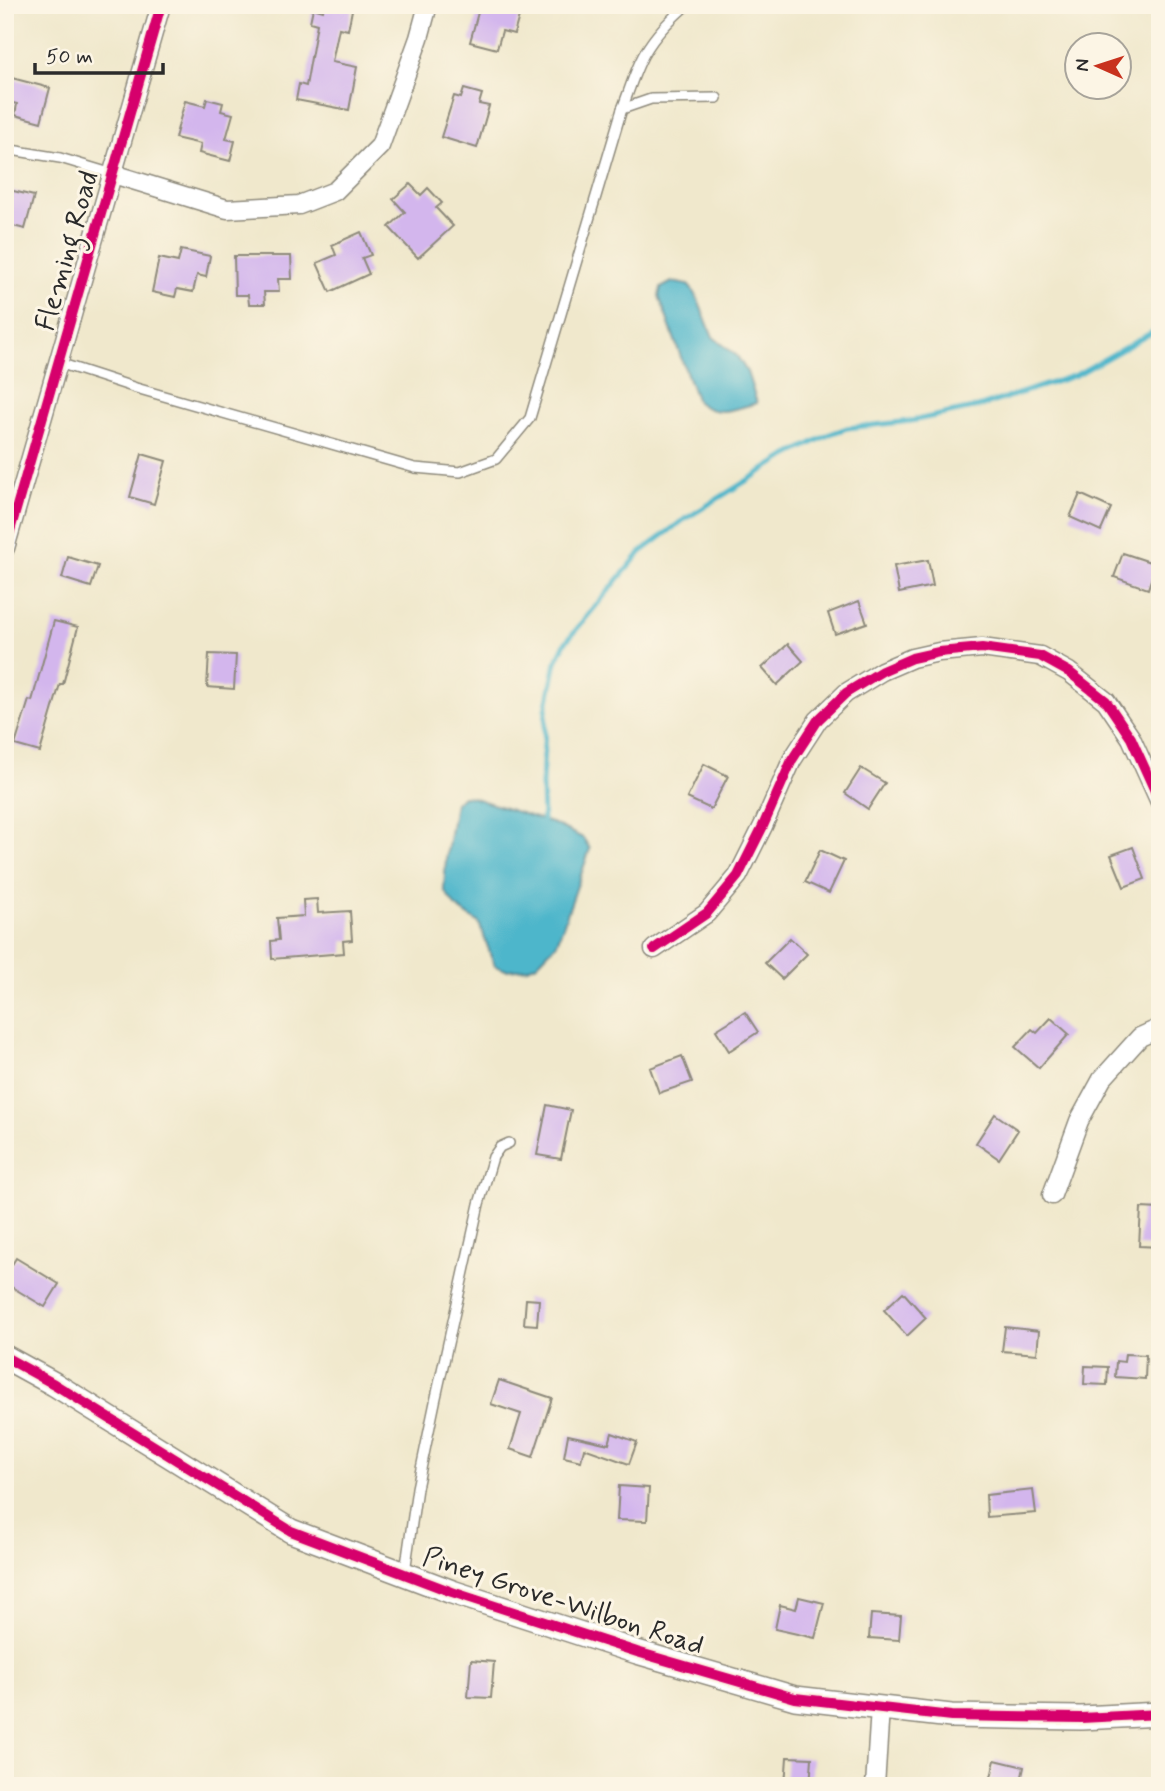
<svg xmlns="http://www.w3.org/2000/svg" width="1165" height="1791" viewBox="0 0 1165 1791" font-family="Mynerve,sans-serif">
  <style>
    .water { fill: #4db6cb; stroke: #3c707b; stroke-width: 2 }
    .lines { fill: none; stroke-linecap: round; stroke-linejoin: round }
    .stream { stroke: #4db6cb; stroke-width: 5 }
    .building { fill: #d3b6ed }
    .lane-casing { stroke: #8e8a7c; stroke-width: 12 }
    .street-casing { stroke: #8e8a7c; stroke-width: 21 }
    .secondary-casing { stroke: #8e8a7c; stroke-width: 26 }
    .lane { stroke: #fff; stroke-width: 9 }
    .street { stroke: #fff; stroke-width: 18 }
    .secondary { stroke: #fff; stroke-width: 23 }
    .cycleway-casing { stroke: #fcf5e5; stroke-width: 15 }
    .cycleway { stroke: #d6006c; stroke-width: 10 }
    .labels { text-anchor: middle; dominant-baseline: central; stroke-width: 6; stroke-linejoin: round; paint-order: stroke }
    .street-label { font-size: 28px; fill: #2b2b2b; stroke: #fcf5e5 }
  </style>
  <rect width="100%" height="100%" fill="#fcf5e5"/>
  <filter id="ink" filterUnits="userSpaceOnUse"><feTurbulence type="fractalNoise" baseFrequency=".0143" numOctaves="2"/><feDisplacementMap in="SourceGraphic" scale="14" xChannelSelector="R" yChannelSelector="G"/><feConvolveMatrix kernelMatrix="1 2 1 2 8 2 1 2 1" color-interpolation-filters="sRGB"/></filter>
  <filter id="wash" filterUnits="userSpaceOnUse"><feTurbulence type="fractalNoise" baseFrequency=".00686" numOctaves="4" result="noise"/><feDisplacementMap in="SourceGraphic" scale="28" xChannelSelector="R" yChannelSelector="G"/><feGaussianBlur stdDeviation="1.57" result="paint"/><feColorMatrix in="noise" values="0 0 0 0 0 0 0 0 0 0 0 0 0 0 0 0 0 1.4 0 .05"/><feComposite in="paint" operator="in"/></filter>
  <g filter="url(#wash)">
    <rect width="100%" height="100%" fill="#f0e8cc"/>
    <g class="water">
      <path d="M 672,282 L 688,285 L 695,293 L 713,337 L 737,356 L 747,372 L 757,403 C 733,409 718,418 697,402 L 659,296 L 661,288 Z"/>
      <path d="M 463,796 L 471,797 L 554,824 L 583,838 L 590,849 L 557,943 L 537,964 L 528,968 L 506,970 L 495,966 L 479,923 L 455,906 L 444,890 L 446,859 L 455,803 Z"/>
    </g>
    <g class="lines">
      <path class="stream" d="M 540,826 L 543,821 L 542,783 L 546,710 L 556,662 L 565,643 L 641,552 L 682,521 L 783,458 L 830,434 L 847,428 L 911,421 L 978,407 L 1076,375 L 1160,328"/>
    </g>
    <g id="blocks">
      <g class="building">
        <path d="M 324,5 L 353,5 L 348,30 L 339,28 L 332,62 L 357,67 L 349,110 L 296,100 L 299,84 L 306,86 L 317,24 L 310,22 L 313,8 L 323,11 Z"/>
        <path d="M 480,5 L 522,5 L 514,34 L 502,31 L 497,49 L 470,42 Z"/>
        <path d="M 8,77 L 50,88 L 41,122 L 15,115 L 17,104 L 5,101 L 5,87 Z"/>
        <path d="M 464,89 L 482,94 L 479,104 L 489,106 L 477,148 L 441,137 L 454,96 L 461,98 Z"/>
        <path d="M 207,99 L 223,103 L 221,111 L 233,114 L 226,139 L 235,141 L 230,161 L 199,153 L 201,144 L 175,138 L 185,101 L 205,106 Z"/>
        <path d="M 410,184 L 421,195 L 428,188 L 442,203 L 436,208 L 453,226 L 418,258 L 389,227 L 405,212 L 393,199 Z"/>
        <path d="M 5,189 L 34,196 L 25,229 L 5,224 Z"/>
        <path d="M 361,232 L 371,255 L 362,258 L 369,274 L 330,292 L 317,263 L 336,255 L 332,245 Z"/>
        <path d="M 181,250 L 210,256 L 206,277 L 197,275 L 193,292 L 177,289 L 175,297 L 152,292 L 159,258 L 178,262 Z"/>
        <path d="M 234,256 L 291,256 L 292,279 L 278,279 L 279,292 L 264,292 L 265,304 L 249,304 L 248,295 L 235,295 Z"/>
        <path d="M 142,454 L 166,461 L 154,504 L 130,497 Z"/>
        <path d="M 1080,494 L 1111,508 L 1101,531 L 1070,517 Z"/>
        <path d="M 1123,553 L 1156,564 L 1148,589 L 1114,577 Z"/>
        <path d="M 68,557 L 98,566 L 91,587 L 62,578 Z"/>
        <path d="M 928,560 L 933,586 L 899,593 L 894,566 Z"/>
        <path d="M 859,601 L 867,623 L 835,634 L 828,613 Z"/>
        <path d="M 54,621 L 78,627 L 63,684 L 60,684 L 40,752 L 15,745 L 29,700 L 32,701 Z"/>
        <path d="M 788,644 L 803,661 L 777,685 L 762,668 Z"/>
        <path d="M 209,654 L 236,655 L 234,689 L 207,687 Z"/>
        <path d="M 704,764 L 728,776 L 711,809 L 687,798 Z"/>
        <path d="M 861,768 L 885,783 L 868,809 L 845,793 Z"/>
        <path d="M 1133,847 L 1145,879 L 1124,887 L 1111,855 Z"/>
        <path d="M 820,850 L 844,861 L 829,893 L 805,882 Z"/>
        <path d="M 317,899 L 318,913 L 350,911 L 352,940 L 343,941 L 344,953 L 272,959 L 271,941 L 279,940 L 277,918 L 304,916 L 303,900 Z"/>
        <path d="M 790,938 L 807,954 L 782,979 L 765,963 Z"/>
        <path d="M 745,1012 L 758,1032 L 729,1051 L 716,1030 Z"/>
        <path d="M 1051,1018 L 1069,1034 L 1039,1068 L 1015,1047 L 1032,1029 L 1037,1033 Z"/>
        <path d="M 682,1056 L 692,1082 L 659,1093 L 650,1068 Z"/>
        <path d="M 547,1105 L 571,1110 L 561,1159 L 537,1155 Z"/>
        <path d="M 995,1114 L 1018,1130 L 999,1159 L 976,1143 Z"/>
        <path d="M 1141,1208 L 1160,1209 L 1160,1247 L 1139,1246 Z"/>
        <path d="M 16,1258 L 59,1284 L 45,1307 L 5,1283 L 5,1276 Z"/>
        <path d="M 903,1292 L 926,1318 L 907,1336 L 884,1310 Z"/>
        <path d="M 526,1299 L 539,1300 L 537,1325 L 524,1324 Z"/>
        <path d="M 1005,1327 L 1039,1331 L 1037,1354 L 1002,1351 Z"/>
        <path d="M 1125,1354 L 1146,1355 L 1145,1379 L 1115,1377 L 1116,1361 L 1124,1362 Z"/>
        <path d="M 1085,1366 L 1108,1367 L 1107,1385 L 1084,1384 Z"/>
        <path d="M 499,1380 L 552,1398 L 533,1457 L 510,1449 L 521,1414 L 491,1404 Z"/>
        <path d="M 612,1433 L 637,1442 L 629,1464 L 584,1448 L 581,1461 L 564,1457 L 568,1435 L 609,1444 Z"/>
        <path d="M 619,1486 L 649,1488 L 647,1521 L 617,1520 Z"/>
        <path d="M 1033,1490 L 1036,1513 L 987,1517 L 986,1495 Z"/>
        <path d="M 799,1597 L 824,1603 L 815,1638 L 775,1629 L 780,1605 L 796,1609 Z"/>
        <path d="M 871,1614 L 901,1616 L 899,1640 L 869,1638 Z"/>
        <path d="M 471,1660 L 494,1662 L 491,1698 L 468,1697 Z"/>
        <path d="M 787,1757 L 812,1758 L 810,1786 L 785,1786 Z"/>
        <path d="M 995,1760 L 1024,1767 L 1020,1786 L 989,1786 Z"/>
      </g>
    </g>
  </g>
  <g filter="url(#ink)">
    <use href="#blocks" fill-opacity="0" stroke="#8e8a7c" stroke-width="2"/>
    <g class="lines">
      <g class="lane-casing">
        <g id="lane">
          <path d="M 622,109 C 628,94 633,77 640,62 C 650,40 668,21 687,5"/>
          <path d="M 5,149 L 60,158 L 113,174"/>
          <path d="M 59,363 L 136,388 L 415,468 L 460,472 L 496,459 L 530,418 L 622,109 L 651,99 L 717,98"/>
          <path d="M 405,1572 L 417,1488 L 435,1402 L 479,1204 L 493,1157 L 500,1147 L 509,1143"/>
        </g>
      </g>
      <g class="street-casing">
        <g id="street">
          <path d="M 113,174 L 227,209 L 299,205 L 335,191 L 380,146 L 419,38 L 428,5"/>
          <path d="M 5,548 L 161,5"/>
          <path d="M 654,949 L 707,913 L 738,876 L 763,826 L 792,760 L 818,720 L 846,693 L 882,671 L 912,658 L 939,652 L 982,648 L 1040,656 L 1069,672 L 1106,701 L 1131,738 L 1160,802"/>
          <path d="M 1052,1195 L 1079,1121 L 1102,1079 L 1140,1037 L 1160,1028"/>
          <path d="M 875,1786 L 880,1708"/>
        </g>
      </g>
      <g class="secondary-casing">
        <path id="secondary" d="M 5,1357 L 54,1384 L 291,1531 L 452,1592 L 637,1652 L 795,1698 L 951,1716 L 1081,1718 L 1160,1714"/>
      </g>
      <use href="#lane" class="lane"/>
      <use href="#street" class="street"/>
      <use href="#secondary" class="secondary"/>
      <g class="cycleway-casing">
        <g id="cycleway">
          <path d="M 5,548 L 161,5"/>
          <path d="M 654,949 L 707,913 L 738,876 L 763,826 L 792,760 L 818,720 L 846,693 L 882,671 L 912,658 L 939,652 L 982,648 L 1040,656 L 1069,672 L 1106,701 L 1131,738 L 1160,802"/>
          <path d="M 5,1357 L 54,1384 L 291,1531 L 452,1592 L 637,1652 L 795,1698 L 951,1716 L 1081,1718 L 1160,1714"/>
        </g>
      </g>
      <use href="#cycleway" class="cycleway"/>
    </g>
  </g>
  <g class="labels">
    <g class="street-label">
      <text transform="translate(68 251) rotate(-74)">Fleming Road</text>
      <text transform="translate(563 1602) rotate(18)">Piney Grove-Wilbon Road</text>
    </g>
  </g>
  <rect width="1165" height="1791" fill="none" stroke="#fcf5e5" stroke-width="28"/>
  <g transform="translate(1098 66) rotate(273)"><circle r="33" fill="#fcf5e5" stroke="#a8a49b" stroke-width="2"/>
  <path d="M0-5L12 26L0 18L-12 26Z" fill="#c8321e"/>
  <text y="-10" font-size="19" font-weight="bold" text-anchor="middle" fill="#2b2b2b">N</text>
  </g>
  <path d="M35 63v10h128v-10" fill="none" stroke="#2b2b2b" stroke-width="3.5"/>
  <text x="46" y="63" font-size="21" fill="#2b2b2b" stroke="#fcf5e5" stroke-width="5" paint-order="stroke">50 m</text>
</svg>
